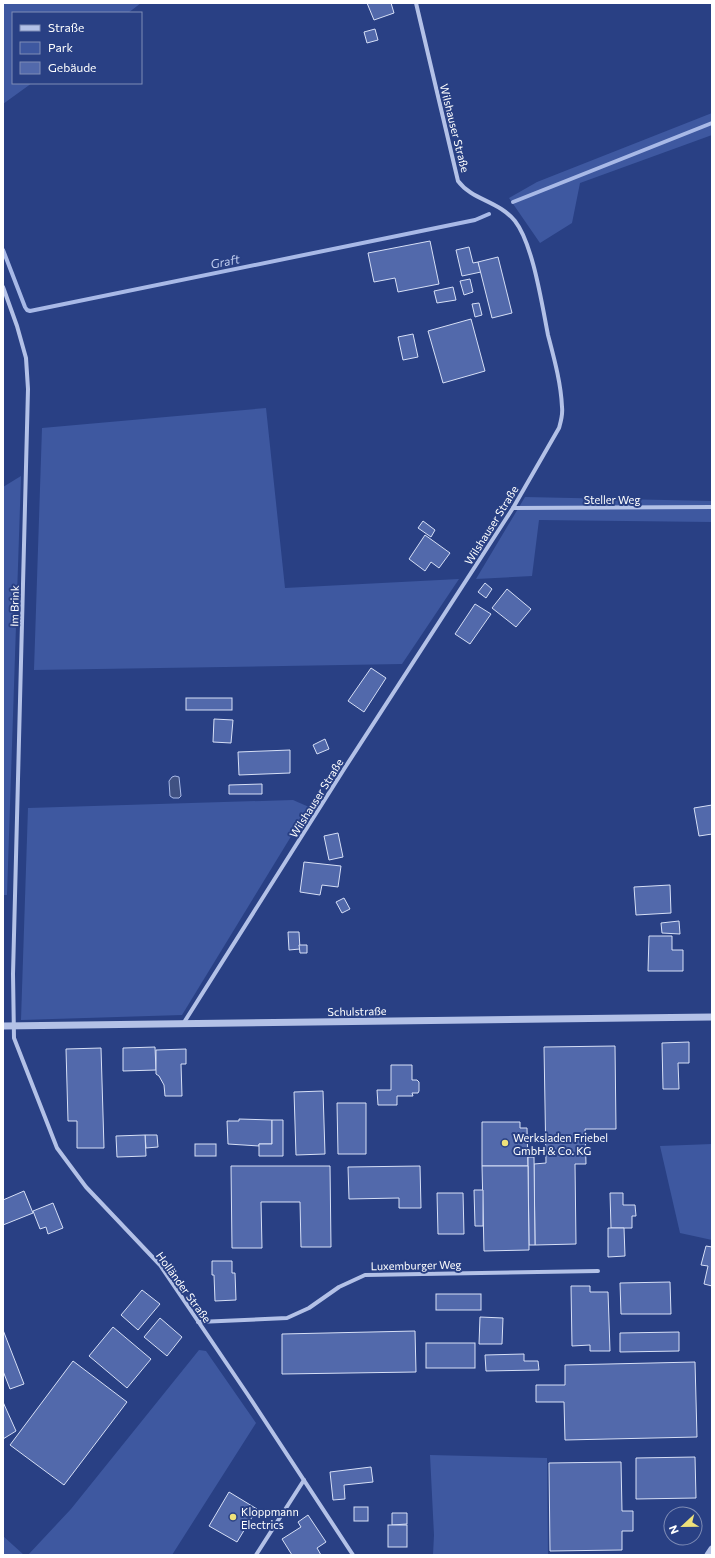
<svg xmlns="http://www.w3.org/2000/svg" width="715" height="1558" viewBox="0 0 715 1558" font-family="Commissioner,sans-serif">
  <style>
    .green { fill: #3e58a0 }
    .water { fill: #405182; stroke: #a8b9e7 }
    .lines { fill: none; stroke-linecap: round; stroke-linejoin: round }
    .stream { stroke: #a8b9e7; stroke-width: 4 }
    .building { fill: #5269ab; stroke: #d6dff6 }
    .minor { stroke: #b3c1e7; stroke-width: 4 }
    .tertiary { stroke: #b3c1e7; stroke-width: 7 }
    .poi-dot { fill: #eee17a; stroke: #294084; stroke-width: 1.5 }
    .labels { text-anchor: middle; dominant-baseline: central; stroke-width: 4; stroke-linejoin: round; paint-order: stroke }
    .street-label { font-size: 11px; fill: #fff; stroke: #294084 }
    .poi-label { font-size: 11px; fill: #fff; stroke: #294084; text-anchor: start }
    .water-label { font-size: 12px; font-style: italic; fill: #becbee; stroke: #294084 }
  </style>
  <rect width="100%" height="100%" fill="#294084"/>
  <g class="green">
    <path d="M 3,3 L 141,3 L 128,13 L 13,13 L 13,83 L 32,83 L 3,104 Z"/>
    <path d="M 712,113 L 712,135 L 580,183 L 572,223 L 540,243 L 509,198 L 537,182 Z"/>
    <path d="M 266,408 L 285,588 L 459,579 L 402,664 L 34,670 L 42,428 Z"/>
    <path d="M 21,476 L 7,895 L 3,895 L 3,487 Z"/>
    <path d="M 525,497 L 712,501 L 712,522 L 539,520 L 532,576 L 476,579 Z"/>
    <path d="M 293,800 L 309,807 L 182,1015 L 21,1020 L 28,808 Z"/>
    <path d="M 712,1144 L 712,1240 L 680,1233 L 660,1146 Z"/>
    <path d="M 199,1350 L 206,1351 L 256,1423 L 172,1555 L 28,1555 L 71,1509 Z"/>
    <path d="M 430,1455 L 547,1458 L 548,1555 L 433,1555 L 434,1535 Z"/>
    <path d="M 3,1536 L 24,1555 L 3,1555 Z"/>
  </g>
  <path class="water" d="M 175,776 L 179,777 L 181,796 L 179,798 L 173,798 L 170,796 L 169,781 L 172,777 Z"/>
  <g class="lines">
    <g class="stream">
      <path d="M 513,202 L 712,123"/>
      <path d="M 3,250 L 25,307 L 27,310 L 30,311 L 475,220 L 489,214"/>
    </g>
  </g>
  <g class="building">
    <path d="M 367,3 L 391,3 L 394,13 L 374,20 Z"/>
    <path d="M 375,29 L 378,40 L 367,43 L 364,32 Z"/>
    <path d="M 430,241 L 439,284 L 398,292 L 395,278 L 374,282 L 368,253 Z"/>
    <path d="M 469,247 L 473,263 L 478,262 L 481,272 L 462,276 L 456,250 Z"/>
    <path d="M 498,257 L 512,313 L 492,318 L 478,262 Z"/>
    <path d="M 470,279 L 473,292 L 464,295 L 460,281 Z"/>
    <path d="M 453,287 L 456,300 L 437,303 L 434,291 Z"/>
    <path d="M 479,303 L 482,315 L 475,317 L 472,304 Z"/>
    <path d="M 471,319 L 485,371 L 443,383 L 428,331 Z"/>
    <path d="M 413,334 L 418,357 L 403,360 L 398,337 Z"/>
    <path d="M 423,521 L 435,530 L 431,537 L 418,528 Z"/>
    <path d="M 425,535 L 450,553 L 439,568 L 431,562 L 425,571 L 409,559 Z"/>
    <path d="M 485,583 L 492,589 L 486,598 L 478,592 Z"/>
    <path d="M 507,589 L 531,609 L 516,627 L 492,608 Z"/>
    <path d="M 475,604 L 491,614 L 470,644 L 455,634 Z"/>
    <path d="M 371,668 L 386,678 L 364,712 L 348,701 Z"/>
    <rect x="186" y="698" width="46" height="12"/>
    <path d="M 214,719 L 233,720 L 231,743 L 213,742 Z"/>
    <path d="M 325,739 L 329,749 L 317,754 L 313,745 Z"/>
    <path d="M 290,750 L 290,773 L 239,775 L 238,752 Z"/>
    <path d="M 262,784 L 262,794 L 229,794 L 229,785 Z"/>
    <path d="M 712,805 L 712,834 L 699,836 L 694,808 Z"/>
    <path d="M 338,833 L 343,857 L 329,860 L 324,836 Z"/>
    <path d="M 304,862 L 341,866 L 338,887 L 322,885 L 320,895 L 300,892 Z"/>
    <path d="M 670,885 L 671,913 L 636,915 L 634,887 Z"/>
    <path d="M 344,898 L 350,909 L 342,913 L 336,902 Z"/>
    <path d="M 679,921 L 680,934 L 662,933 L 661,923 Z"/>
    <path d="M 288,932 L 299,932 L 300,949 L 289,950 Z"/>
    <path d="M 649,936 L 672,936 L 672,950 L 683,950 L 683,971 L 648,971 Z"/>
    <path d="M 299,945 L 307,945 L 307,953 L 300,953 Z"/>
    <path d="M 689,1042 L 689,1063 L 678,1063 L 679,1089 L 663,1089 L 662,1043 Z"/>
    <path d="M 615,1046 L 616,1129 L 585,1129 L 586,1164 L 575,1164 L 576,1244 L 535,1245 L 534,1164 L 546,1163 L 544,1047 Z"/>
    <path d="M 155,1047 L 156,1070 L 123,1071 L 123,1048 Z"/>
    <path d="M 101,1048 L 104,1148 L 77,1148 L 77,1121 L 68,1121 L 66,1049 Z"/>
    <path d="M 186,1049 L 186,1064 L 181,1064 L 182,1096 L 165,1096 L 164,1085 L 159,1076 L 156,1074 L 156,1050 Z"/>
    <path d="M 391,1065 L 412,1065 L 412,1080 L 417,1080 L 419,1082 L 419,1091 L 418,1093 L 412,1093 L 413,1096 L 397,1096 L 397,1105 L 378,1105 L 377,1090 L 391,1090 Z"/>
    <path d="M 323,1091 L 325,1154 L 296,1155 L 294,1092 Z"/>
    <path d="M 337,1103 L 366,1103 L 366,1154 L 338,1154 Z"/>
    <path d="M 239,1119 L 272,1120 L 272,1144 L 259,1144 L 259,1146 L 228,1144 L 227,1121 L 239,1121 Z"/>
    <path d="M 272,1120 L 283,1120 L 283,1156 L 259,1156 L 259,1144 L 272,1144 Z"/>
    <path d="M 482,1122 L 520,1122 L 520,1128 L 527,1128 L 528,1166 L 482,1166 Z"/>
    <path d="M 145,1135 L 157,1135 L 158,1147 L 146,1148 Z"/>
    <path d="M 145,1135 L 146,1156 L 117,1157 L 116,1136 Z"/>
    <rect x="195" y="1144" width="21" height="12"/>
    <path d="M 528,1157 L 534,1157 L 535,1245 L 529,1245 Z"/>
    <path d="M 231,1166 L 330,1166 L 331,1247 L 301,1247 L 300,1202 L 261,1202 L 262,1248 L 232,1248 Z"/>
    <path d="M 420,1166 L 421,1208 L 399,1208 L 399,1198 L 349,1199 L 348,1167 Z"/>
    <path d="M 482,1166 L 528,1166 L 529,1250 L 484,1251 Z"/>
    <path d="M 474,1190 L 483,1190 L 483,1226 L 475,1226 Z"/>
    <path d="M 24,1191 L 33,1213 L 3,1225 L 3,1200 Z"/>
    <path d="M 437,1193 L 463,1193 L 464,1234 L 438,1234 Z"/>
    <path d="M 610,1193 L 623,1193 L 623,1205 L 635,1205 L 636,1216 L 632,1216 L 632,1228 L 611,1228 Z"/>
    <path d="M 53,1203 L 63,1228 L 48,1234 L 46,1227 L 40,1229 L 33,1211 Z"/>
    <path d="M 608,1228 L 624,1228 L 625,1256 L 608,1257 Z"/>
    <path d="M 706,1246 L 712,1247 L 712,1286 L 704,1284 L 708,1266 L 701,1265 Z"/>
    <path d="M 212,1261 L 232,1261 L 232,1273 L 235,1273 L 236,1300 L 215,1301 L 214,1275 L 212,1275 Z"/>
    <path d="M 670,1282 L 671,1314 L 621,1314 L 620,1283 Z"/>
    <path d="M 571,1286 L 590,1286 L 590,1292 L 608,1292 L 610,1351 L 590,1351 L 590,1345 L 572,1346 Z"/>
    <path d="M 142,1290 L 160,1304 L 138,1330 L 121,1315 Z"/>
    <rect x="436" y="1294" width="45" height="16"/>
    <path d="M 480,1317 L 503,1318 L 502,1344 L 479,1344 Z"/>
    <path d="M 160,1318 L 182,1337 L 167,1356 L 144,1337 Z"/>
    <path d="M 113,1327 L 151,1359 L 127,1388 L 89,1356 Z"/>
    <path d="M 3,1330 L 24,1384 L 10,1389 L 3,1371 Z"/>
    <path d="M 415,1331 L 416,1372 L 282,1374 L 282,1334 Z"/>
    <path d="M 679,1332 L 679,1351 L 620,1352 L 620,1333 Z"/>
    <rect x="426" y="1343" width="49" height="25"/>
    <path d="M 524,1354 L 524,1361 L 538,1361 L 539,1370 L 486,1371 L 485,1355 Z"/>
    <path d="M 73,1361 L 127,1402 L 64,1485 L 10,1445 Z"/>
    <path d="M 695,1362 L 697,1437 L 565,1440 L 564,1402 L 536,1402 L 536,1385 L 565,1385 L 565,1365 Z"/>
    <path d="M 3,1402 L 16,1431 L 3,1439 Z"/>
    <path d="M 695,1457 L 696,1498 L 636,1499 L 636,1458 Z"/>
    <path d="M 621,1462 L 622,1511 L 633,1511 L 633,1531 L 622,1531 L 622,1550 L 550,1551 L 549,1463 Z"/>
    <path d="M 371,1467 L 373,1482 L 344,1485 L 345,1499 L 333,1500 L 330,1472 Z"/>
    <path d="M 229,1492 L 257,1509 L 237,1542 L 209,1526 Z"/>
    <rect x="354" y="1507" width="14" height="14"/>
    <path d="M 392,1513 L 407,1513 L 407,1524 L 392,1525 Z"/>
    <path d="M 308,1515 L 326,1542 L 317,1548 L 321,1555 L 292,1555 L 282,1539 L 301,1527 L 298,1522 Z"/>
    <rect x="388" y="1525" width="19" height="22"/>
  </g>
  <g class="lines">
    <g class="minor">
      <path d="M 3,287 L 17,326 L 26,358 L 28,389 L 13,974 L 14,1038 L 57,1148 L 86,1187 L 160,1265 L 248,1395 L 353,1555"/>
      <path d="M 513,508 L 712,507"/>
      <path d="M 183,1024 L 346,766 L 513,508 L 559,428 C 561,421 563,415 562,407 C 561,383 554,358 548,335 C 542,305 533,244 515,221 C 499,201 472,200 458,181 L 416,3"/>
      <path d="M 198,1322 L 287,1318 L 309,1308 L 339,1287 L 365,1275 L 598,1271"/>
      <path d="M 256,1555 L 304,1480"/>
    </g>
    <g class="tertiary">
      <path d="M 3,1026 L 712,1017"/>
      <path d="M 708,1555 L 712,1549"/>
    </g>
  </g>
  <g class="poi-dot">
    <circle cx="505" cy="1143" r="4"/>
    <circle cx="233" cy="1517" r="4"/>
  </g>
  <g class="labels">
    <g class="street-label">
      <text transform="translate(455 128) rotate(76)">Wilshauser Straße</text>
      <text x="612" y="499">Steller Weg</text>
      <text transform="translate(491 525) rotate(-58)">Wilshauser Straße</text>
      <text transform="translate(14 606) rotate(-89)">Im Brink</text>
      <text transform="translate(316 798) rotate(-58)">Wilshauser Straße</text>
      <text transform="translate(357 1011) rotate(-1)">Schulstraße</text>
      <text transform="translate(416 1265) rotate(-1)">Luxemburger Weg</text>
      <text transform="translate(184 1287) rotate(54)">Holländer Straße</text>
    </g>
    <g class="poi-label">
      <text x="513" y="1137">Werksladen Friebel<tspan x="513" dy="13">GmbH &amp; Co. KG</tspan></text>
      <text x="241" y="1511">Kloppmann<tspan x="241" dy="13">Electrics</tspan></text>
    </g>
    <g class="water-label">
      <text transform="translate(225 261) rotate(-11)">Graft</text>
    </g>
  </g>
  <rect width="715" height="1558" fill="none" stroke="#ffffff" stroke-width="8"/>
  <rect x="12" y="12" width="130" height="72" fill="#294084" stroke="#7f8cb5"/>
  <rect x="20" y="25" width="20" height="6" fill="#b3c1e7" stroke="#7f8cb5"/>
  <text x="48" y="32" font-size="12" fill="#ffffff">Straße</text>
  <rect x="20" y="42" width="20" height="12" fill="#3e58a0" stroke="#7f8cb5"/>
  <text x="48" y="52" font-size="12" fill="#ffffff">Park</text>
  <rect x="20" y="62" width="20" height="12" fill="#5269ab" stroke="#7f8cb5"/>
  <text x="48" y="72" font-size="12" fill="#ffffff">Gebäude</text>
  <g transform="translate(683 1526) rotate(248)"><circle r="19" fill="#294084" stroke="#7f8cb5"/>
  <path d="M0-3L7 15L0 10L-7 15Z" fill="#eee17a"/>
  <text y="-6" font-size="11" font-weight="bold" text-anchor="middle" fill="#ffffff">N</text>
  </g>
</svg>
